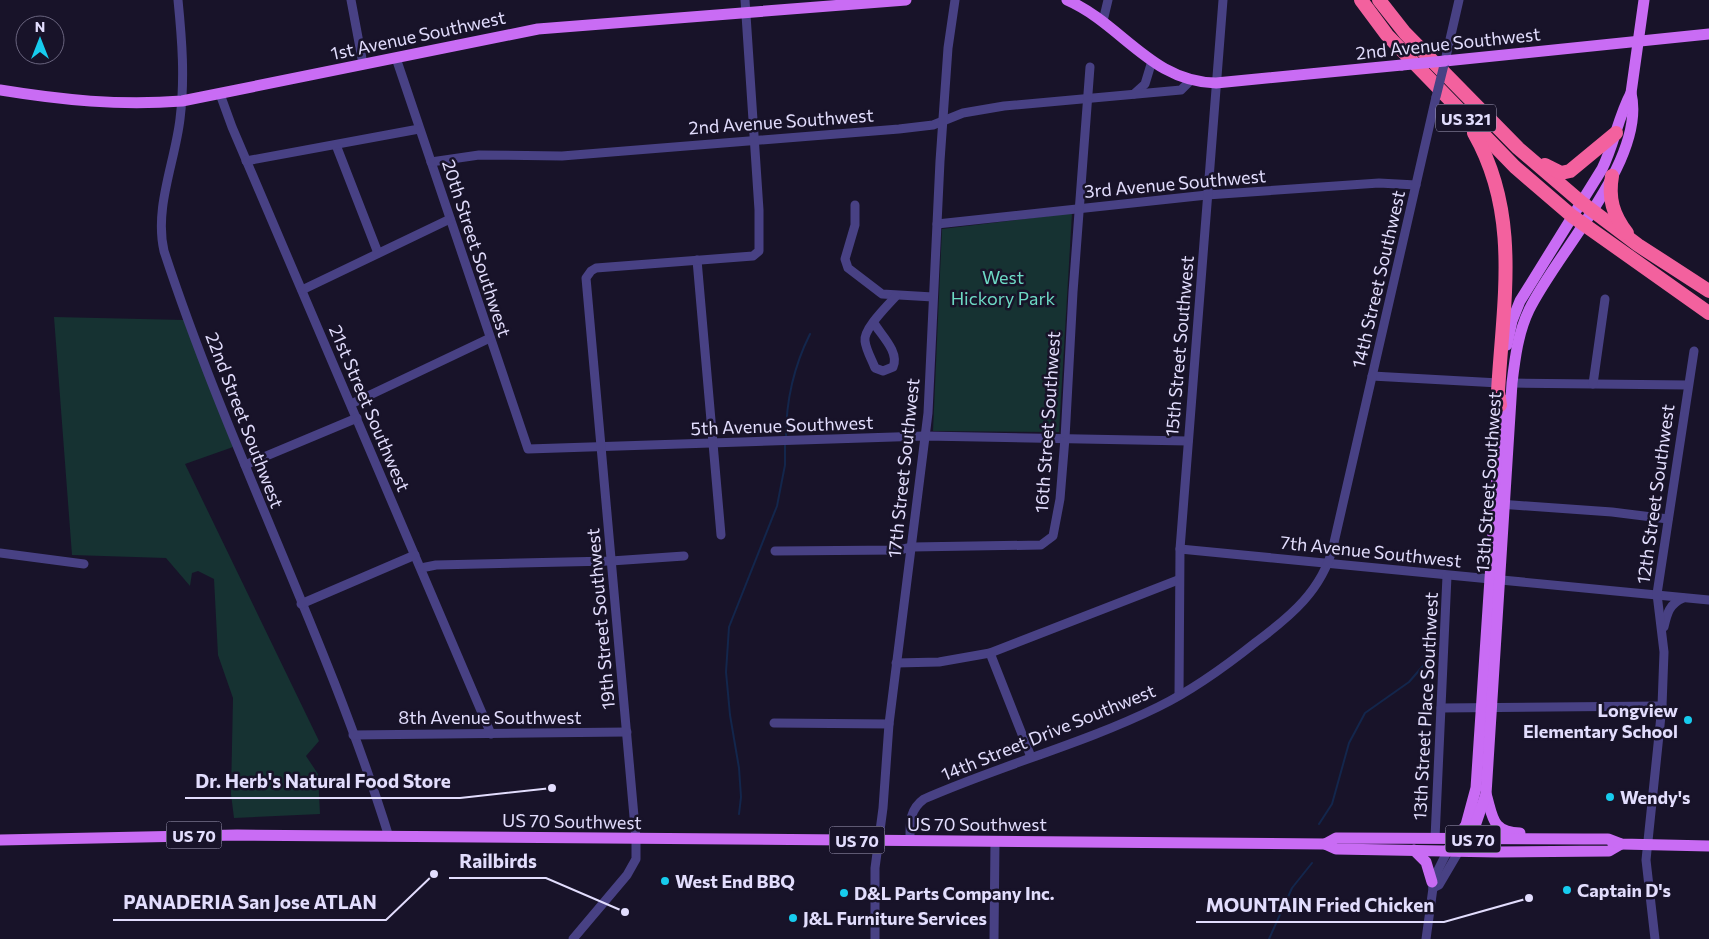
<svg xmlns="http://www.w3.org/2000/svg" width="1709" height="939" viewBox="0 0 1709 939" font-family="Commissioner,sans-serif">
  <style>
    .green { fill: #163232 }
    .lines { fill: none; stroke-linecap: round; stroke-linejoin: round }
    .stream { stroke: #13264c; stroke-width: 2 }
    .minor { stroke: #484184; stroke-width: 9 }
    .major { stroke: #c96cf4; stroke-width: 11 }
    .highway { stroke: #f3619e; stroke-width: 14 }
    .minor-bridge { stroke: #484184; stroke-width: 9 }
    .major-bridge { stroke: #c96cf4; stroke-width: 11 }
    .poi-dot { fill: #17ccee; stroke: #181329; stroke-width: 2 }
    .labels { text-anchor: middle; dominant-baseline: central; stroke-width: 5; stroke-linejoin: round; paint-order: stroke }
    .shield { fill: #181329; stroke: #a5a0bd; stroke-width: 1 }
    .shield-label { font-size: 16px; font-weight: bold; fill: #e2ddfd }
    .street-label { font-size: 18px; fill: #e2ddfd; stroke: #181329 }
    .park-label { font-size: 18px; fill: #6dd9c4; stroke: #181329 }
    .poi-label { font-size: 18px; font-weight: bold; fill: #e2ddfd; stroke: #181329; text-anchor: start }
    .leader { fill: none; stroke: #e2ddfd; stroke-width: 2 }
    .callout-dot { fill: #e2ddfd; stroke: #181329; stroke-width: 2 }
    .callout-label { font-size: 19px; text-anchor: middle; font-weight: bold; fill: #e2ddfd; stroke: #181329; stroke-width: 5; stroke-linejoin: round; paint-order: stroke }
  </style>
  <rect width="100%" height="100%" fill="#181329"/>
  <g class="green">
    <path d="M 1072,213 L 1059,432 L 933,431 L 942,229 Z"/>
    <path d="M 54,317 L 185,320 L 233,447 L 185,464 L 319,741 L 306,756 L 318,774 L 320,814 L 234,818 L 231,794 L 233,698 L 218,655 L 214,579 L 198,571 L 192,573 L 190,586 L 166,558 L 72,555 Z"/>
  </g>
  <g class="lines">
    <g class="stream">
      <path d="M 786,437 C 786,400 793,368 810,334"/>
      <path d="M 739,814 L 741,797 L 739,768 L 730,715 L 726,672 L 729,627 L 777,506 L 785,465 L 785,444"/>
      <path d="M 1319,824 L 1332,804 L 1349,743 L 1365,713 L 1409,682 L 1429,659"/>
      <path d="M 1269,939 L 1292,888 L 1312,863"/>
    </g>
    <g class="minor">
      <path d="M 178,0 C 182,40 185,78 180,119 C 175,162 154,208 164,251 C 229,450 327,637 389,837"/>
      <path d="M 351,0 L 363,64"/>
      <path d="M 1103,21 L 1108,0"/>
      <path d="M 396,58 L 528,449 L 925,436 L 1188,441"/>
      <path d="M 1445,61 L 1459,0"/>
      <path d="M 220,94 L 232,127 L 491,734"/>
      <path d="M 1134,94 L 1145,84 L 1152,61"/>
      <path d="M 336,145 L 378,253"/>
      <path d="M 246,161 L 419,129"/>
      <path d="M 431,162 L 479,155 L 562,156 L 899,129 L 933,125 L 963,113 L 1004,106 L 1181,90 L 1190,81"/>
      <path d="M 855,205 L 855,225 L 845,259 L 848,268 L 882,294 L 933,297"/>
      <path d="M 937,224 L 1207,195 L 1379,183 L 1416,185"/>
      <path d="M 697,260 L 721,535"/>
      <path d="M 302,290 L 450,219"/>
      <path d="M 874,323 C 880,334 900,352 893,367 L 883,371 L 875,368 C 872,360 866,350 865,341 C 863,329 888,305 896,296"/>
      <path d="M 1372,376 L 1499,383"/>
      <path d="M 1512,383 L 1688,385"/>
      <path d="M 1593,384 L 1605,299"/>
      <path d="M 351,404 L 490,338"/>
      <path d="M 245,465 L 357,418"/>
      <path d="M 1499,504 L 1612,512 L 1668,519"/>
      <path d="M 1180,549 L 1709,600"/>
      <path d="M 775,551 L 899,550 L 912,547 L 1041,545 L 1053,536 L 1060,499 L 1065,438 L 1073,292 L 1090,67"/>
      <path d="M 0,553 L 84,564"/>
      <path d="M 421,568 L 436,565 L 611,561 L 684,556"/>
      <path d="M 301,604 L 415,555"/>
      <path d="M 1664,627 C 1667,614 1669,604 1683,598"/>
      <path d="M 990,653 L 1031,757"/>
      <path d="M 896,663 L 939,662 L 990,653 L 1178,580"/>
      <path d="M 1179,695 L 1180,549 L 1223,0"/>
      <path d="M 1441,708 L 1662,706"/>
      <path d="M 774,723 L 889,724"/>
      <path d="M 353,735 L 627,732"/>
      <path d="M 1435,838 L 1447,576"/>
      <path d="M 910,840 C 910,823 909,810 924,799 C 1001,765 1083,744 1158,707 C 1193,690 1226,666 1256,642 C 1291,616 1322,590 1333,547 L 1436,97"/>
      <path d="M 1433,888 L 1439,885 L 1459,851"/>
      <path d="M 573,939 L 627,875 L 636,859 L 636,839 L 586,278 L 591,271 L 596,268 L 753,256 L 759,251 L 759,210 L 745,0"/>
      <path d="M 875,939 L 875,868 L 883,808 L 889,724 L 928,413 L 940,161 L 948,48 L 955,0"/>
      <path d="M 994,939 L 995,841"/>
      <path d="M 1426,939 L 1433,888 L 1432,882 L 1448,850"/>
      <path d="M 1655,939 L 1646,860 L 1662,706 L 1664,652 L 1657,594 L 1694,351"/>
    </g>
    <g class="major">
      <path d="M 1067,0 C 1122,24 1151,82 1216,83 L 1402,65"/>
      <path d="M 1445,61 L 1709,34"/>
      <path d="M 0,90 C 61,100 120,106 182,101 L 538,29 L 906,0"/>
      <path d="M 1507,345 L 1512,321 L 1520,301 L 1602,169 C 1614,145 1618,117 1631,93"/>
      <path d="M 1486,794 C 1493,816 1491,832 1520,833"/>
      <path d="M 0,840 L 237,835 L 1325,844 L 1336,849 L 1497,852 L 1609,851 L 1621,844"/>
      <path d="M 1325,844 L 1336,838 L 1584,839 L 1608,839 L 1621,844 L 1709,846"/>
      <path d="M 1414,850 L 1426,862 L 1432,882"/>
      <path d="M 1448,850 L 1466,825 L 1476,788 L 1502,399"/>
      <path d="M 1459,851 L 1474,829 L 1486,794 L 1512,383 C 1515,358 1518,333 1529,310 C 1557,252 1647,159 1631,93 L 1644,0"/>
    </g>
    <g class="highway">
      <path d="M 1361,0 L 1387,35 L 1515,167 L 1572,216 L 1709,313"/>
      <path d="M 1379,0 L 1405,33 L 1518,148 L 1581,202 L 1638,245 L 1709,291"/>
      <path d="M 1474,133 C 1521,215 1503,302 1498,392 L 1500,405"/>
      <path d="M 1545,165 L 1561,173 L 1570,171 L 1616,133"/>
      <path d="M 1612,176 C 1608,198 1613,215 1627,233"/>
    </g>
    <path class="minor-bridge" d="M 1436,97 L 1445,61"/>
    <path class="major-bridge" d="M 1402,65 L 1445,61"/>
  </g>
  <g class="poi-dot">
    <circle cx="1688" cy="720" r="5"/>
    <circle cx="1610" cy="797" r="5"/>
    <circle cx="665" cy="881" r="5"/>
    <circle cx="1567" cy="890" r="5"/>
    <circle cx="844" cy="893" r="5"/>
    <circle cx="793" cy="918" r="5"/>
  </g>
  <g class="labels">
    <g class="shield">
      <rect x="1436" y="104.5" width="60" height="27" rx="4"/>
      <rect x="166.5" y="821.5" width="55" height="27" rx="4"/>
      <rect x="1445.5" y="825.5" width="55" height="27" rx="4"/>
      <rect x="829.5" y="826.5" width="55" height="27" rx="4"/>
    </g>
    <g class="shield-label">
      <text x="1466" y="118">US 321</text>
      <text x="194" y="835">US 70</text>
      <text x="1473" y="839">US 70</text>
      <text x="857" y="840">US 70</text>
    </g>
    <g class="street-label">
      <text transform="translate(418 35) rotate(-12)">1st Avenue Southwest</text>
      <text transform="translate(1448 43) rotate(-6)">2nd Avenue Southwest</text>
      <text transform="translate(781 121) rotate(-4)">2nd Avenue Southwest</text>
      <text transform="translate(1175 183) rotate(-5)">3rd Avenue Southwest</text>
      <text transform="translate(477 248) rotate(72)">20th Street Southwest</text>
      <text transform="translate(1378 279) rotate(-77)">14th Street Southwest</text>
      <text transform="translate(1179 346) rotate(-85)">15th Street Southwest</text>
      <text transform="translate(370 408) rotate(67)">21st Street Southwest</text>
      <text transform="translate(245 420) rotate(69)">22nd Street Southwest</text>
      <text transform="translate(1047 422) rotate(-86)">16th Street Southwest</text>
      <text transform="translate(782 425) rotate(-2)">5th Avenue Southwest</text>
      <text transform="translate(903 468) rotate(-84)">17th Street Southwest</text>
      <text transform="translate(1488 482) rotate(-86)">13th Street Southwest</text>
      <text transform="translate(1655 494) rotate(-82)">12th Street Southwest</text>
      <text transform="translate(1371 551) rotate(6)">7th Avenue Southwest</text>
      <text transform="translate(600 619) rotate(-95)">19th Street Southwest</text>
      <text transform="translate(1425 706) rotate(-87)">13th Street Place Southwest</text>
      <text x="490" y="717">8th Avenue Southwest</text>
      <text transform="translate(1048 732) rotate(-22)">14th Street Drive Southwest</text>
      <text transform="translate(572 821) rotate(1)">US 70 Southwest</text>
      <text x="977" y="824">US 70 Southwest</text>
    </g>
    <g class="park-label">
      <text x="1003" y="277">West<tspan x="1003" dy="21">Hickory Park</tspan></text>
    </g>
    <g class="poi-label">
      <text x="1678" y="710" text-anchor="end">Longview<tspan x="1678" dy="21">Elementary School</tspan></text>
      <text x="1620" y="797">Wendy's</text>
      <text x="675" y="881">West End BBQ</text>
      <text x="1577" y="890">Captain D's</text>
      <text x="854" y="893">D&amp;L Parts Company Inc.</text>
      <text x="803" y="918">J&amp;L Furniture Services</text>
    </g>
  </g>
  <path class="leader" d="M552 788L460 798H185M625 912L546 878H449M434 874L386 920H113M1529 898L1444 922H1196"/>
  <g class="callout-dot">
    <circle cx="552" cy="788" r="5"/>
    <circle cx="625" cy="912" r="5"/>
    <circle cx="434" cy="874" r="5"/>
    <circle cx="1529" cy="898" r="5"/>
  </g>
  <g class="callout-label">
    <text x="323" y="788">Dr. Herb's Natural Food Store</text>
    <text x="498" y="868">Railbirds</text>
    <text x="250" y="909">PANADERIA San Jose ATLAN</text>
    <text x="1320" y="912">MOUNTAIN Fried Chicken</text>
  </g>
  <g transform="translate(40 40)"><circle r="24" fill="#181329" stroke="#69647e"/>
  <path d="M0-4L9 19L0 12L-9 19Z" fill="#17ccee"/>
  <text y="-8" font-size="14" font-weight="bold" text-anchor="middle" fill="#e2ddfd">N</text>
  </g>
</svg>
